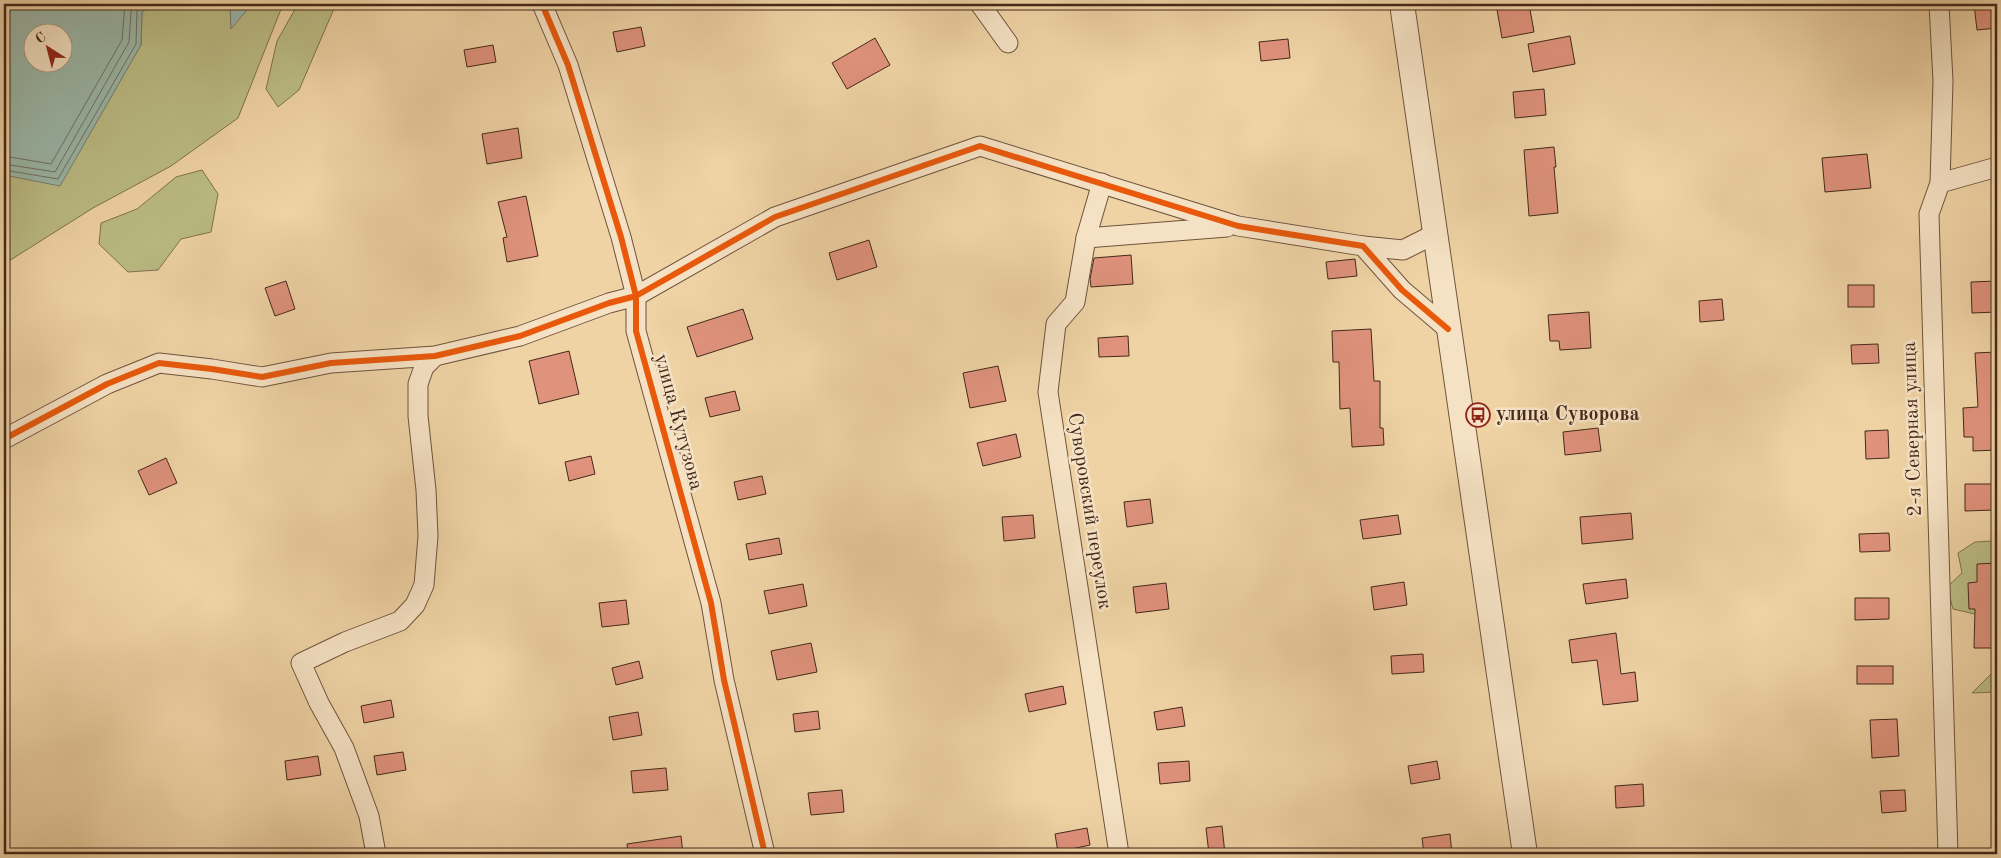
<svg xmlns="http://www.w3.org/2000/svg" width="2001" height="858" viewBox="0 0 2001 858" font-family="'Old Standard TT',serif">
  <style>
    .green { fill: #bbbc85; stroke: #807250 }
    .water { fill: #9ab7a9; stroke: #787e70; fill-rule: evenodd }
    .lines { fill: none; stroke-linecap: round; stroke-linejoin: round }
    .shore { stroke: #6f7062; stroke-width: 1 }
    .building { fill: #df927c; stroke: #44281a }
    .minor-casing { stroke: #6f533d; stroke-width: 21 }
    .tertiary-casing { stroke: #6f533d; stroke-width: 26 }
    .minor { stroke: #f5e2c4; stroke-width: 19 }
    .tertiary { stroke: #f5e2c4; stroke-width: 24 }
    .cycleway-casing { stroke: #f5e2c4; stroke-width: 9 }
    .cycleway { stroke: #e8590c; stroke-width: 6 }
    .labels { text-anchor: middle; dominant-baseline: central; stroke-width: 5; stroke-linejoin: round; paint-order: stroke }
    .poi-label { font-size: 20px; font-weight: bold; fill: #44281a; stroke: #f5e2c4; text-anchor: start }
    .street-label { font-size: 20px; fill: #44281a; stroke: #f5e2c4 }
  </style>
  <rect width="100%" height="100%" fill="#efd3a5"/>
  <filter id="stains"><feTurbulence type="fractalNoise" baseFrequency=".004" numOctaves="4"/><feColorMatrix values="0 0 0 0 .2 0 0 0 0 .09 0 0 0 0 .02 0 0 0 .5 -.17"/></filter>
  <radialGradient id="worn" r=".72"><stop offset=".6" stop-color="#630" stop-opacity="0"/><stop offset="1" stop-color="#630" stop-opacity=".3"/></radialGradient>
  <g class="green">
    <path d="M 154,4 L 230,4 L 231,28 L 252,4 L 283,4 L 238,118 L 171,166 L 93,208 L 4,264 L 4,173 L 5,175 L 104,107 L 141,45 L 142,12 Z"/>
    <path d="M 298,4 L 336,4 L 299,90 L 278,107 L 266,89 L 277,41 Z"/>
    <path d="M 202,170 L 218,194 L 211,232 L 181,239 L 158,270 L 128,272 L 99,244 L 101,223 L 137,209 L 176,177 Z"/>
    <path d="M 1997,538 L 1997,633 L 1992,618 L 1953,609 L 1947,587 L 1962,573 L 1958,553 L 1975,542 L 1993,541 Z"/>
    <path d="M 1997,641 L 1997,692 L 1972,693 L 1996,669 L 1993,654 Z"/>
  </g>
  <g class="water">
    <path d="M 4,4 L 154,4 L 142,12 L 141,45 L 60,186 L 4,175 ZM 32,32 L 62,32 L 62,62 L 32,62 Z"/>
    <path d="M 230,4 L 252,4 L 231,29 Z"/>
  </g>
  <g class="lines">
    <g class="shore">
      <path d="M 4,156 L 51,164 L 122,40 L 125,4"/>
      <path d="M 4,164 L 55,172 L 129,42 L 131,11 L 134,4"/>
      <path d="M 4,170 L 58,179 L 136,44 L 137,11 L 145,4"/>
    </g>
  </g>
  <g class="building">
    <path d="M 1496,4 L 1529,4 L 1534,32 L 1502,38 Z"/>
    <path d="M 1974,4 L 1997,4 L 1997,28 L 1977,30 Z"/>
    <path d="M 641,27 L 645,46 L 617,52 L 613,32 Z"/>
    <path d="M 1570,36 L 1575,64 L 1533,72 L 1528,44 Z"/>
    <path d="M 875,38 L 890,65 L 847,89 L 832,63 Z"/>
    <path d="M 1288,39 L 1290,58 L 1261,61 L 1259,42 Z"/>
    <path d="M 493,45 L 496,62 L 467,67 L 464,50 Z"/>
    <path d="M 1544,89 L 1546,115 L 1515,118 L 1513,92 Z"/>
    <path d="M 518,128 L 522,158 L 487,164 L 482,134 Z"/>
    <path d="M 1554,147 L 1556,167 L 1554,167 L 1558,213 L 1529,216 L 1524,150 Z"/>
    <path d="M 1867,154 L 1871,188 L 1825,192 L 1822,158 Z"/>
    <path d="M 526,196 L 538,256 L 507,262 L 503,238 L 507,237 L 498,202 Z"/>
    <path d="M 869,240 L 877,267 L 837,280 L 829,253 Z"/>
    <path d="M 1131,255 L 1133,284 L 1091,287 L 1090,279 L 1094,258 Z"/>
    <path d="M 1355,259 L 1357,276 L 1328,279 L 1326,262 Z"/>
    <path d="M 286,281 L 295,309 L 275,316 L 265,288 Z"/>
    <path d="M 1997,281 L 1997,312 L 1972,313 L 1971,282 Z"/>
    <rect x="1848" y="285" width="26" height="22"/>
    <path d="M 1722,299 L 1724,320 L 1700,322 L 1699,301 Z"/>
    <path d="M 743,309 L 753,339 L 697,357 L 687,327 Z"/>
    <path d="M 1589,312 L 1591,348 L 1560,350 L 1559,341 L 1550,341 L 1548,315 Z"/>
    <path d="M 1371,329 L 1374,381 L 1380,381 L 1380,428 L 1383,428 L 1384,445 L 1352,447 L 1350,408 L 1340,409 L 1339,362 L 1333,362 L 1332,331 Z"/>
    <path d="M 1128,336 L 1129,356 L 1099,357 L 1098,338 Z"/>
    <path d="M 1878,344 L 1879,363 L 1852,364 L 1851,345 Z"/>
    <path d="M 569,351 L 579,394 L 539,404 L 529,361 Z"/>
    <path d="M 1997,352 L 1997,450 L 1973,451 L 1973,437 L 1964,437 L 1963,408 L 1978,407 L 1975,353 Z"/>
    <path d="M 998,366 L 1006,401 L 970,408 L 963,373 Z"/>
    <path d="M 735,391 L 740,410 L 710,417 L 705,398 Z"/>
    <path d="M 1598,428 L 1601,451 L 1565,455 L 1563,432 Z"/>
    <path d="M 1888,430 L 1889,458 L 1866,459 L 1865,431 Z"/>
    <path d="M 1016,434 L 1021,457 L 983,466 L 977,443 Z"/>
    <path d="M 591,456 L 595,474 L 569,481 L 565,462 Z"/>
    <path d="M 166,458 L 177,483 L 149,495 L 138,471 Z"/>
    <path d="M 762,476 L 766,494 L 738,500 L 734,482 Z"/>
    <path d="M 1965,484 L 1997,484 L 1997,507 L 1995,507 L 1995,510 L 1965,511 Z"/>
    <path d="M 1150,499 L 1153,523 L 1127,527 L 1124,502 Z"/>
    <path d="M 1631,513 L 1633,539 L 1582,544 L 1580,517 Z"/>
    <path d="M 1033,515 L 1035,538 L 1004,541 L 1002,517 Z"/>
    <path d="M 1398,515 L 1401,534 L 1363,539 L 1360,520 Z"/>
    <path d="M 1889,533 L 1890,551 L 1860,552 L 1859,534 Z"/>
    <path d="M 779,538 L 782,554 L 749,560 L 746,544 Z"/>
    <path d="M 1997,563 L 1997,648 L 1974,648 L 1975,609 L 1969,609 L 1968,583 L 1977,582 L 1977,564 Z"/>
    <path d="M 1626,579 L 1628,598 L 1586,604 L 1583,584 Z"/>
    <path d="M 1404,582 L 1407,605 L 1374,610 L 1371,587 Z"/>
    <path d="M 1166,583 L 1169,609 L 1136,613 L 1133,587 Z"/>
    <path d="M 803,584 L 807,606 L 769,614 L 764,591 Z"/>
    <path d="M 1855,598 L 1889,598 L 1889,619 L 1855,620 Z"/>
    <path d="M 626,600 L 629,624 L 602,627 L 599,603 Z"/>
    <path d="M 1616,633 L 1621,674 L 1635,672 L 1638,701 L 1603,705 L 1597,660 L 1572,663 L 1569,640 Z"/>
    <path d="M 811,643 L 817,672 L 777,680 L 771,651 Z"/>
    <path d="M 1423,654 L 1424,672 L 1392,674 L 1391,656 Z"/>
    <path d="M 639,661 L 643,678 L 616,685 L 612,668 Z"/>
    <rect x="1857" y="666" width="36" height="18"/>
    <path d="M 1063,686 L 1066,704 L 1029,712 L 1025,694 Z"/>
    <path d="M 391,700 L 394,717 L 364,723 L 361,706 Z"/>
    <path d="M 1182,707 L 1185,726 L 1157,730 L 1154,712 Z"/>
    <path d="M 818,711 L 820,729 L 795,732 L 793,714 Z"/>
    <path d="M 638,712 L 642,735 L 613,740 L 609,717 Z"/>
    <path d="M 1897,719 L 1899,756 L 1872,758 L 1870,720 Z"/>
    <path d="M 403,752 L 406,770 L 377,775 L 374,756 Z"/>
    <path d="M 318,756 L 321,775 L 287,780 L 285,761 Z"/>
    <path d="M 1189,761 L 1190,781 L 1160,784 L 1158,763 Z"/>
    <path d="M 1437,761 L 1440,779 L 1411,784 L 1408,766 Z"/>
    <path d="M 666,768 L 668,790 L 633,793 L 631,771 Z"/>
    <path d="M 1643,784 L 1644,806 L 1616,808 L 1615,786 Z"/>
    <path d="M 842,790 L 844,812 L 811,815 L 808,793 Z"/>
    <path d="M 1905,790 L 1906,811 L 1882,813 L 1880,791 Z"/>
    <path d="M 1222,826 L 1225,854 L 1209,854 L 1206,828 Z"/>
    <path d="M 1087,828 L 1090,845 L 1058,852 L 1055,834 Z"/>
    <path d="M 1450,834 L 1452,854 L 1424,854 L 1422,838 Z"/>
    <path d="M 681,836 L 683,854 L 628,854 L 627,844 Z"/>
  </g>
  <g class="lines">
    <g class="minor-casing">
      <g id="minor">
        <path d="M 542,4 L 568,65 L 621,237 L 636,296 L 636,331 L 711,603 L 724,680 L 765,854"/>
        <path d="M 980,4 L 1008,43"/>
        <path d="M 1939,4 L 1943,81 L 1940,183 L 1929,214 L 1948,854"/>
        <path d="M 1102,183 L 1086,238 L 1075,302 L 1056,324 L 1048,392 L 1119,854"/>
        <path d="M 1940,183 L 1997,167"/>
        <path d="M 1086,238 L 1227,227"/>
        <path d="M 1363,246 L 1403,250 L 1435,234"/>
        <path d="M 4,439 L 107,384 L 159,363 L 212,369 L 262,377 L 331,363 L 435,356 L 520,336 L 609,303 L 636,296 L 775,217 L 980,146 L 1238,226 L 1363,246 L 1402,290 L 1448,329"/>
        <path d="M 376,854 L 369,816 L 344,748 L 319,703 L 301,663 L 345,642 L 400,621 L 415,605 L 424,585 L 428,536 L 426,490 L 418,416 L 418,384 L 424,367 L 435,356"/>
      </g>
    </g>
    <g class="tertiary-casing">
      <path id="tertiary" d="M 1402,4 L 1525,854"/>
    </g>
    <use href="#minor" class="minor"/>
    <use href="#tertiary" class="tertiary"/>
    <g class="cycleway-casing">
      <g id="cycleway">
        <path d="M 542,4 L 568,65 L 621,237 L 636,296 L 636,331 L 711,603 L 724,680 L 765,854"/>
        <path d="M 4,439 L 107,384 L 159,363 L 212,369 L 262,377 L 331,363 L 435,356 L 520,336 L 609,303 L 636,296 L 775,217 L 980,146 L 1238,226 L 1363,246 L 1402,290 L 1448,329"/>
      </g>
    </g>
    <use href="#cycleway" class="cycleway"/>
  </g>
  <defs>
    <g id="bus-ring" transform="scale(1.25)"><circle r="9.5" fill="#f5e2c4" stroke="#8f2418" stroke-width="1.5"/><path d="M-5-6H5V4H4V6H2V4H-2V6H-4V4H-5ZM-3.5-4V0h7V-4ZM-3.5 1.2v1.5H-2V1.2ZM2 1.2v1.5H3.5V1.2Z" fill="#8f2418"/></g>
  </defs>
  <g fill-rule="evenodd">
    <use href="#bus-ring" x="1478" y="415"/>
  </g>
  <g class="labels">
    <g class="poi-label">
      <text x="1496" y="415">улица Суворова</text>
    </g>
    <g class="street-label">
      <text transform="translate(678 422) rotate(75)">улица Кутузова</text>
      <text transform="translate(1913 429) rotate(-92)">2-я Северная улица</text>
      <text transform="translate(1089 511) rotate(81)">Суворовский переулок</text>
    </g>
  </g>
  <rect width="2001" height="858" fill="none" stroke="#efd3a5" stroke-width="20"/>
  <rect x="5" y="5" width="1991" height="848" fill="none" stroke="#44281a" stroke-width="2.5"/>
  <rect x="10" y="10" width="1981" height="838" fill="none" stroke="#44281a"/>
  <g transform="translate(48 48) rotate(324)"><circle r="24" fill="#f5e2c4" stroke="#ae9880"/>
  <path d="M0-4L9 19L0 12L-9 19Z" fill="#8f2418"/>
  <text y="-8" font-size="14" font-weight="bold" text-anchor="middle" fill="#44281a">С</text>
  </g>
  <rect width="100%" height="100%" filter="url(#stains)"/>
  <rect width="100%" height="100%" fill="url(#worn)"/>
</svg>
